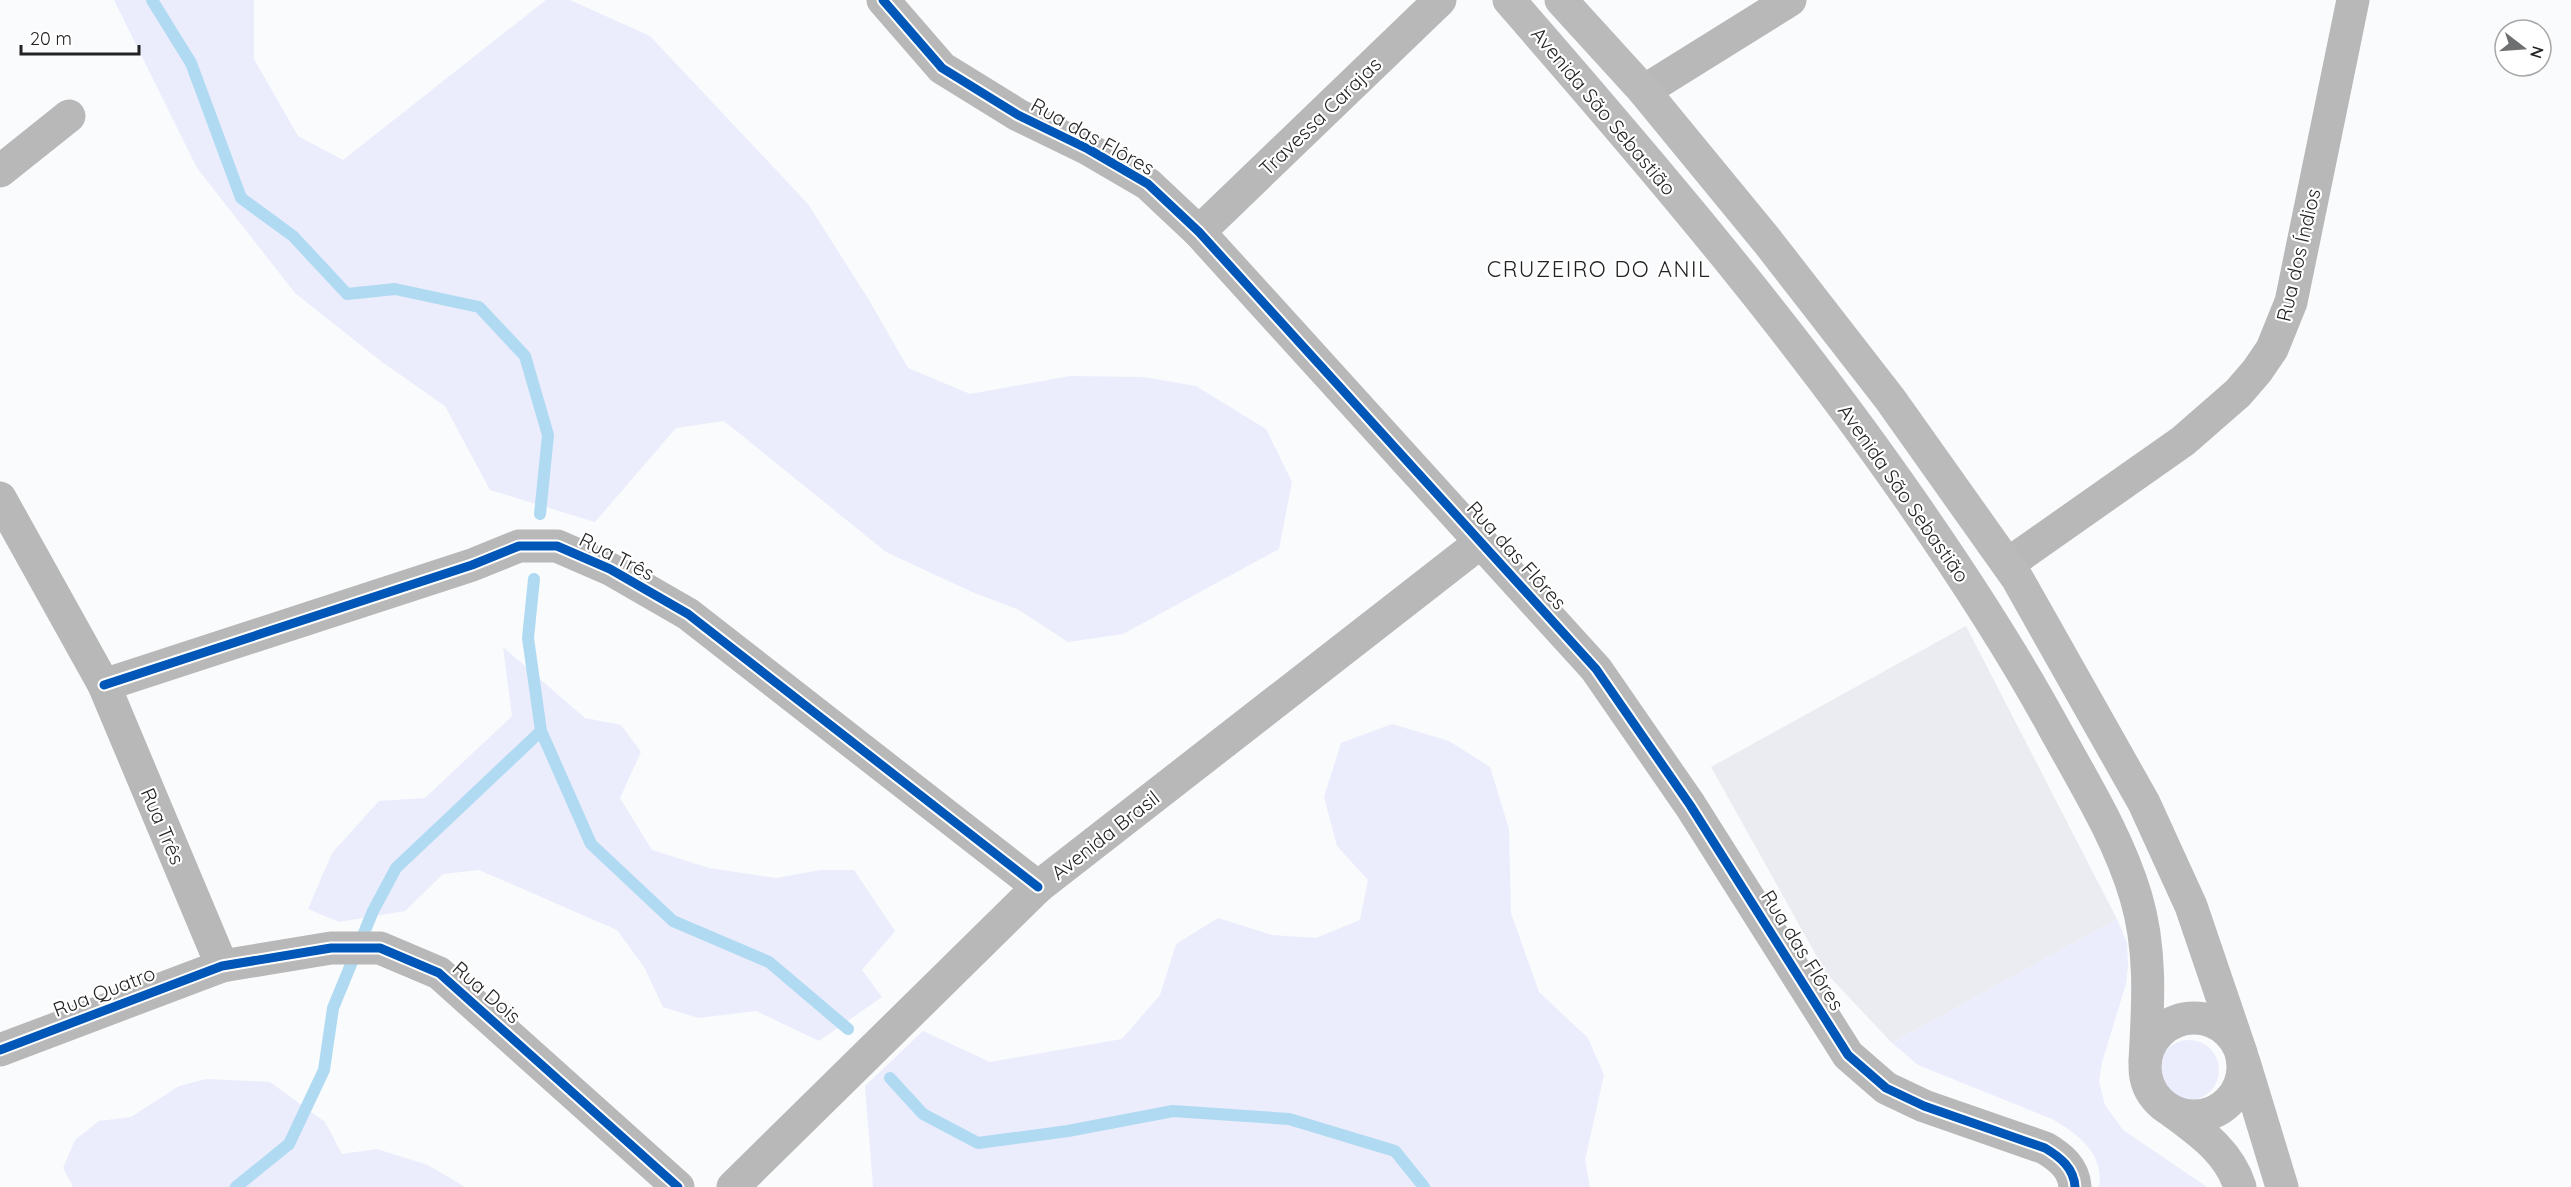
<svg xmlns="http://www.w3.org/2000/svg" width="2571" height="1187" viewBox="0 0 2571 1187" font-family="Quicksand,sans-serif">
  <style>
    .built { fill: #ebecf1 }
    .green { fill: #ebedfd }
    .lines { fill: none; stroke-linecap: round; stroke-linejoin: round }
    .stream { stroke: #b0daf2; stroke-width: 12 }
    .minor { stroke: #b8b8b8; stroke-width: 33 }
    .major { stroke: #bababb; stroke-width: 33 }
    .cycleway-casing { stroke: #fff; stroke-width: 13 }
    .cycleway { stroke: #0057b8; stroke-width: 9 }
    .labels { text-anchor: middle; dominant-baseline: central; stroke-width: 4.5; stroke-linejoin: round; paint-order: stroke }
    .street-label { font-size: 20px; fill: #232324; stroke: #fff }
    .quarter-label { font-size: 22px; letter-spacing: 1.5px; fill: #232324; stroke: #fff }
  </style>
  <rect width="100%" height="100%" fill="#fafbfc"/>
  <path class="built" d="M 1966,626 L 2117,919 L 1892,1043 L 1826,973 L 1711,767 Z"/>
  <g class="green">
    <path d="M 114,0 L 254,0 L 254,59 L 298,136 L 343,160 L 546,0 L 570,0 L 650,36 L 808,204 L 869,300 L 908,368 L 970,394 L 1070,376 L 1143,377 L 1196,386 L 1266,429 L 1292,482 L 1279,549 L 1123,634 L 1068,642 L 1019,610 L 972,592 L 886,552 L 724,421 L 676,428 L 595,522 L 490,490 L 445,406 L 382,362 L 295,293 L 197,168 Z"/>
    <path d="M 503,647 L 585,718 L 621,725 L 641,752 L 620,798 L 652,850 L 709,868 L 776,878 L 820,870 L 854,870 L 895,931 L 862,970 L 882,997 L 819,1041 L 756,1011 L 698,1018 L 663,1007 L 644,967 L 617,930 L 479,870 L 443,874 L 405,911 L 339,922 L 308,909 L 332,853 L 379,801 L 425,798 L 512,716 Z"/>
    <path d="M 1392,724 L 1449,741 L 1490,767 L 1509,829 L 1511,913 L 1539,992 L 1588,1038 L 1604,1075 L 1585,1160 L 1590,1187 L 873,1187 L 865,1086 L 923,1031 L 990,1062 L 1122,1039 L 1160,995 L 1176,944 L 1218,918 L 1272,935 L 1316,938 L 1360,920 L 1368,880 L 1337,846 L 1324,797 L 1341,743 Z"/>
    <path d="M 2117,919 L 2127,943 L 2128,965 L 2126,984 L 2102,1062 L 2099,1082 L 2105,1105 L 2123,1130 L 2207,1187 L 2099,1187 C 2105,1154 2077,1133 2052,1119 L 1918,1065 L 1892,1043 Z"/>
    <circle cx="2189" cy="1070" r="30"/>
    <path d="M 206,1079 L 270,1082 L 325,1122 L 342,1154 L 377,1149 L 428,1165 L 465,1187 L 73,1187 L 63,1168 L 75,1140 L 99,1121 L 131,1117 L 179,1086 Z"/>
  </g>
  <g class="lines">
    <g class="stream">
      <path d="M 152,0 L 191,63 L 241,198 L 293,236 L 347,294 L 395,289 L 479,307 L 525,356 L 548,435 L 540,514"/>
      <path d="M 534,579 L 528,638 L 541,731 L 591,844 L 673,921 L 769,962 L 848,1029"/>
      <path d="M 890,1078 L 923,1114 L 978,1143 L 1068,1131 L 1173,1111 L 1289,1119 L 1395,1151 L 1424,1187"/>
      <path d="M 236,1187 L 289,1144 L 324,1070 L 333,1008 L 373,911 L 396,868 L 541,731"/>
    </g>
    <g class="minor">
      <path d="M 883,0 L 942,68 L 1018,115 L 1088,149 L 1148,184 L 1199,232 L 1596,669 L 1690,805 L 1848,1055 L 1886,1088 L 1924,1106 L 2045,1148 C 2060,1157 2074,1168 2075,1187"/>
      <path d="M 1644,91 L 1790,0"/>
      <path d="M 0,171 L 69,116"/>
      <path d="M 1199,232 L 1440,0"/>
      <path d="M 0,498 L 104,685 L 222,966"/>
      <path d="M 2008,564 L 2183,441 L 2238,393 L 2257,371 L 2272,349 L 2291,302 L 2353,0"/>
      <path d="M 104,685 L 472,565 L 519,546 L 557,546 L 610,569 L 688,614 L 1038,887"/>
      <path d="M 0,1050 L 222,966 L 331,948 L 380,948 L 439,973 L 678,1187"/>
      <path d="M 733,1187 L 1038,887 L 1481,542"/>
    </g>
    <g class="major">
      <path d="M 1509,0 C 1651,163 1791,327 1914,505 C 1964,577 2011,649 2053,726 C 2083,781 2118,836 2136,897 C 2152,951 2148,1005 2145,1061"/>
      <path d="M 1561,0 L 1644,91 L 1768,242 L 1890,399 L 2017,578 L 2144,803 L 2191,906 L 2238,1044"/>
      <circle cx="2194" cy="1067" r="49"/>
      <path d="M 2244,1062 L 2282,1187"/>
      <path d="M 2173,1112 C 2201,1133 2229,1152 2240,1187"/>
    </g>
    <g class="cycleway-casing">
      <g id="cycleway">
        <path d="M 883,0 L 942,68 L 1018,115 L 1088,149 L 1148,184 L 1199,232 L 1596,669 L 1690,805 L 1848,1055 L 1886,1088 L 1924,1106 L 2045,1148 C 2060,1157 2074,1168 2075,1187"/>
        <path d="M 104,685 L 472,565 L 519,546 L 557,546 L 610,569 L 688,614 L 1038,887"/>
        <path d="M 0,1050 L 222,966 L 331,948 L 380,948 L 439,973 L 678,1187"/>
      </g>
    </g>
    <use href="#cycleway" class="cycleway"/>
  </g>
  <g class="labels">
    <g class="street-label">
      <text transform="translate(1604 111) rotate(50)">Avenida São Sebastião</text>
      <text transform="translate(1320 116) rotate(-44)">Travessa Carajas</text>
      <text transform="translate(1093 136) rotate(29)">Rua das Flôres</text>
      <text transform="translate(2298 255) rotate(-77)">Rua dos Índios</text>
      <text transform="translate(1904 493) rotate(55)">Avenida São Sebastião</text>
      <text transform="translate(1517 555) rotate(48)">Rua das Flôres</text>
      <text transform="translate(617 556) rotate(27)">Rua Três</text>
      <text transform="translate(163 826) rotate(67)">Rua Três</text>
      <text transform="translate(1105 835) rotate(-38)">Avenida Brasil</text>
      <text transform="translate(1803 950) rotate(58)">Rua das Flôres</text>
      <text transform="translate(104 991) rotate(-21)">Rua Quatro</text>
      <text transform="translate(487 992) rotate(41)">Rua Dois</text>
    </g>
    <g class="quarter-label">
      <text x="1599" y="269">CRUZEIRO DO ANIL</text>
    </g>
  </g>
  <g transform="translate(2523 48) rotate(107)"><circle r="28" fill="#ffffff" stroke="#a7a7a7" stroke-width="1.5"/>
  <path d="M0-4.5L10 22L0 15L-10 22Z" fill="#6e6f70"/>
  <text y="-9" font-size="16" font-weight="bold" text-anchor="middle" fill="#232324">N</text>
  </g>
  <path d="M21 45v9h118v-9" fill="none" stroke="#232324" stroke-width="3"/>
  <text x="30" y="45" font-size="18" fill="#232324" stroke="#ffffff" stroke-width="4.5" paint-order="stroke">20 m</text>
</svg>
